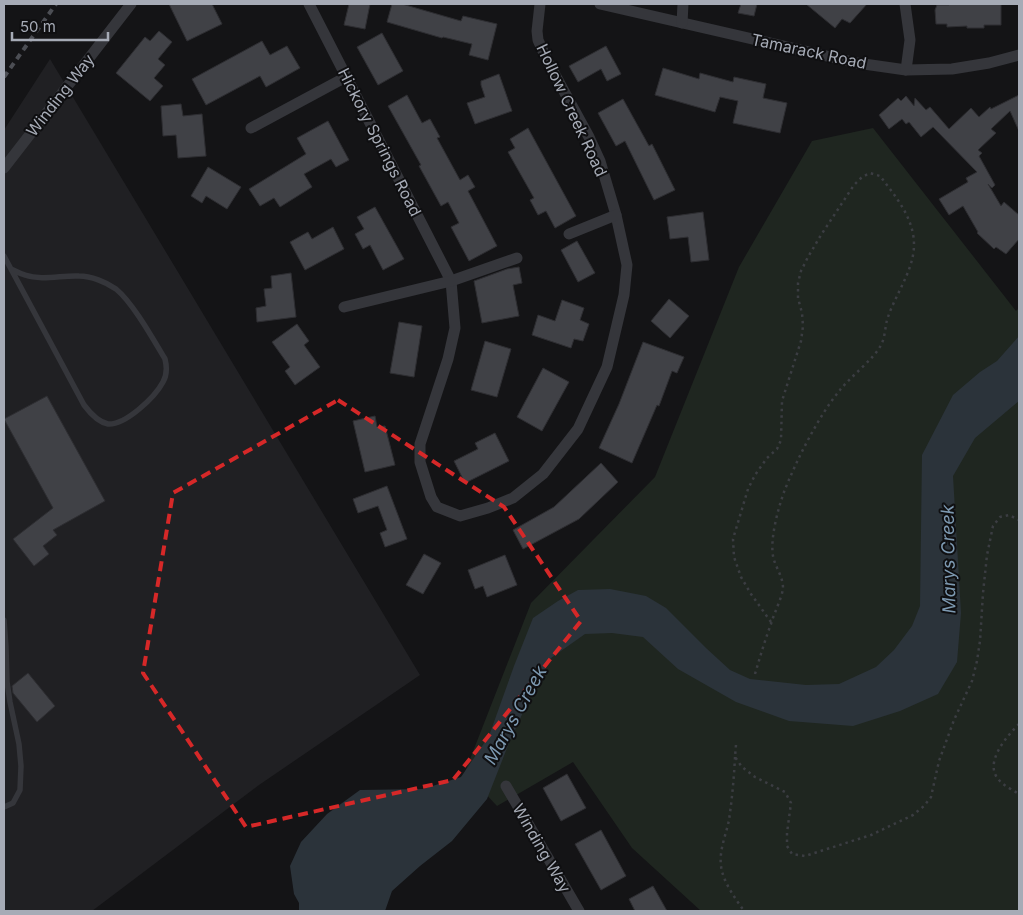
<svg xmlns="http://www.w3.org/2000/svg" width="1023" height="915" viewBox="0 0 1023 915" font-family="Inter,sans-serif">
  <style>
    .built { fill: #202023 }
    .green { fill: #1f2620 }
    .water { fill: #2b333a }
    .building { fill: #404146; stroke: #2e2e32 }
    .lines { fill: none; stroke-linecap: round; stroke-linejoin: round }
    .path { stroke: #3b3d42; stroke-width: 2.5; stroke-dasharray: 2.5 4; stroke-linecap: butt }
    .lane { stroke: #35363b; stroke-width: 5.5 }
    .street { stroke: #35363b; stroke-width: 11 }
    .rail { stroke: #4c4e54; stroke-width: 4; stroke-dasharray: 6 5; stroke-linecap: butt }
    .marked { fill: none; stroke: #d62828; stroke-width: 4; stroke-dasharray: 10 6; stroke-linejoin: round }
    .labels { text-anchor: middle; dominant-baseline: central; stroke-width: 4; stroke-linejoin: round; paint-order: stroke }
    .street-label { font-size: 16px; fill: #a6abb6; stroke: #0f0f11 }
    .water-label { font-size: 18px; font-style: italic; fill: #7d99b1; stroke: #0f0f11 }
  </style>
  <rect width="100%" height="100%" fill="#141416"/>
  <path class="built" d="M 50,59 L 420,675 L 259,785 L 92,911 L 4,911 L 4,130 Z"/>
  <path class="green" d="M 873,128 L 1016,311 L 1019,308 L 1019,911 L 701,911 L 632,848 L 573,762 L 497,806 L 465,772 L 531,603 L 655,477 L 739,267 L 812,141 Z"/>
  <path class="water" d="M 1019,336 L 1019,401 L 975,438 L 953,476 L 961,613 L 957,662 L 938,694 L 900,711 L 853,726 L 789,721 L 736,702 L 678,669 L 643,637 L 612,633 L 585,634 L 551,658 L 530,697 L 509,743 L 487,799 L 452,841 L 420,866 L 392,891 L 385,911 L 299,911 L 299,903 L 294,894 L 290,866 L 301,842 L 327,814 L 360,790 L 423,789 L 461,777 L 489,736 L 514,666 L 533,618 L 558,601 L 578,590 L 610,589 L 646,596 L 666,608 L 706,648 L 730,670 L 750,679 L 806,685 L 839,684 L 876,667 L 894,650 L 912,626 L 920,606 L 922,455 L 953,395 L 980,372 L 997,361 Z"/>
  <g class="building">
    <path d="M 169,4 L 212,4 L 222,24 L 187,41 Z"/>
    <path d="M 349,4 L 370,4 L 365,29 L 344,25 Z"/>
    <path d="M 392,4 L 402,4 L 461,21 L 463,16 L 497,24 L 488,60 L 469,55 L 472,44 L 443,37 L 442,38 L 387,22 Z"/>
    <path d="M 741,4 L 757,4 L 754,16 L 738,13 Z"/>
    <path d="M 806,4 L 867,4 L 850,23 L 842,19 L 835,28 Z"/>
    <path d="M 949,4 L 1001,4 L 1001,25 L 984,25 L 984,28 L 967,28 L 967,26 L 947,27 L 947,24 L 936,24 L 935,10 L 937,5 L 949,5 Z"/>
    <path d="M 159,31 L 172,42 L 158,59 L 165,65 L 154,78 L 163,86 L 150,101 L 116,73 L 145,37 L 150,41 Z"/>
    <path d="M 382,33 L 403,71 L 378,85 L 357,47 Z"/>
    <path d="M 262,41 L 270,55 L 287,46 L 300,68 L 266,87 L 260,76 L 206,105 L 192,79 Z"/>
    <path d="M 606,46 L 621,74 L 607,81 L 601,69 L 578,82 L 569,66 Z"/>
    <path d="M 663,68 L 699,79 L 700,73 L 733,82 L 734,77 L 766,84 L 763,98 L 787,103 L 780,133 L 733,123 L 738,101 L 720,97 L 715,112 L 655,95 Z"/>
    <path d="M 499,74 L 512,111 L 475,124 L 467,103 L 485,97 L 481,85 L 481,81 Z"/>
    <path d="M 407,95 L 422,123 L 430,119 L 440,137 L 437,138 L 460,180 L 468,175 L 475,187 L 468,191 L 497,246 L 469,261 L 451,227 L 459,223 L 448,202 L 441,206 L 419,166 L 421,165 L 388,106 Z"/>
    <path d="M 1019,95 L 1019,131 L 1010,111 L 991,129 L 996,133 L 978,150 L 982,153 L 979,156 L 995,185 L 992,188 L 988,184 L 1001,206 L 1004,202 L 1019,215 L 1019,239 L 1006,254 L 996,247 L 994,249 L 977,233 L 978,232 L 963,206 L 949,215 L 939,199 L 968,182 L 966,178 L 977,172 L 933,127 L 921,137 L 909,122 L 906,124 L 902,119 L 889,129 L 879,115 L 898,98 L 901,101 L 906,96 L 914,106 L 915,98 L 926,110 L 930,107 L 949,129 L 971,108 L 979,117 L 990,107 L 991,109 Z"/>
    <path d="M 623,99 L 649,146 L 652,144 L 675,190 L 654,200 L 625,141 L 616,146 L 598,113 Z"/>
    <path d="M 181,104 L 183,116 L 202,114 L 206,156 L 178,158 L 176,135 L 163,136 L 161,106 Z"/>
    <path d="M 328,121 L 349,160 L 336,167 L 331,159 L 304,174 L 312,187 L 280,207 L 274,198 L 260,206 L 249,189 L 306,154 L 297,138 Z"/>
    <path d="M 528,128 L 576,216 L 555,228 L 546,211 L 538,215 L 530,200 L 534,198 L 508,152 L 515,148 L 510,139 Z"/>
    <path d="M 208,167 L 241,187 L 227,209 L 206,196 L 202,203 L 191,196 Z"/>
    <path d="M 375,207 L 404,259 L 383,270 L 370,245 L 363,249 L 355,234 L 364,229 L 357,217 Z"/>
    <path d="M 703,212 L 709,260 L 691,262 L 688,237 L 670,239 L 667,217 Z"/>
    <path d="M 333,227 L 344,249 L 305,270 L 290,242 L 308,232 L 312,239 Z"/>
    <path d="M 577,241 L 595,273 L 578,282 L 561,250 Z"/>
    <path d="M 519,267 L 522,283 L 513,285 L 519,316 L 482,323 L 474,281 L 507,269 Z"/>
    <path d="M 291,273 L 296,317 L 257,322 L 256,308 L 266,306 L 264,289 L 272,288 L 271,276 Z"/>
    <path d="M 669,299 L 689,316 L 670,338 L 651,321 Z"/>
    <path d="M 562,300 L 584,308 L 580,320 L 589,324 L 583,341 L 574,339 L 571,348 L 532,335 L 538,315 L 555,321 Z"/>
    <path d="M 399,322 L 422,326 L 414,377 L 390,373 Z"/>
    <path d="M 297,324 L 309,341 L 304,345 L 320,367 L 295,385 L 285,371 L 290,367 L 272,342 Z"/>
    <path d="M 485,341 L 511,349 L 497,397 L 471,390 Z"/>
    <path d="M 643,342 L 684,357 L 677,373 L 672,371 L 659,406 L 657,405 L 632,463 L 599,448 L 619,404 Z"/>
    <path d="M 543,368 L 569,382 L 542,431 L 517,417 Z"/>
    <path d="M 47,396 L 105,501 L 53,530 L 57,535 L 43,546 L 49,554 L 34,566 L 13,539 L 53,508 L 4,419 Z"/>
    <path d="M 375,416 L 377,427 L 385,426 L 395,465 L 365,472 L 353,421 Z"/>
    <path d="M 495,433 L 509,461 L 465,483 L 454,461 L 478,449 L 475,443 Z"/>
    <path d="M 601,463 L 618,482 L 579,519 L 523,549 L 513,530 L 554,507 Z"/>
    <path d="M 387,486 L 407,539 L 385,547 L 380,533 L 387,530 L 378,506 L 358,513 L 353,499 Z"/>
    <path d="M 424,554 L 441,563 L 423,594 L 406,585 Z"/>
    <path d="M 505,555 L 517,585 L 487,597 L 483,586 L 475,589 L 468,570 Z"/>
    <path d="M 28,673 L 55,706 L 37,722 L 13,693 L 12,686 Z"/>
    <path d="M 567,774 L 586,808 L 561,821 L 543,788 Z"/>
    <path d="M 601,830 L 626,876 L 601,890 L 575,844 Z"/>
    <path d="M 653,886 L 667,911 L 635,911 L 629,899 Z"/>
  </g>
  <g class="lines">
    <g class="path">
      <path d="M 755,674 C 760,657 765,640 771,624 C 774,613 782,598 783,588 C 783,576 775,567 773,556 C 770,538 778,509 784,492 C 796,461 819,415 840,390 C 851,376 874,359 881,345 C 885,338 885,328 887,320 C 896,291 919,265 913,234 C 909,212 893,193 880,176 L 870,173 L 862,177 L 854,185 L 821,235 L 808,257 L 801,271 L 798,283 L 798,298 L 802,313 L 803,326 L 801,341 L 782,401 L 781,440 L 777,449 L 767,458 L 755,475 L 748,489 L 733,539 L 734,557 L 741,577 L 751,594 L 771,622"/>
      <path d="M 1019,724 C 1007,736 983,763 999,780 C 1004,786 1013,790 1019,794"/>
      <path d="M 736,745 L 735,757 L 742,767 L 755,777 L 785,792 L 791,803 L 787,833 L 787,846 L 792,854 L 805,856 L 871,835 L 913,815 L 924,806 L 931,797 L 939,761 L 954,720 L 972,681 L 977,661 L 980,641 L 983,593 L 987,555 L 993,526 L 1000,517 L 1009,515 L 1019,520"/>
      <path d="M 735,757 C 734,778 732,799 729,820 C 726,835 719,850 721,866 C 723,882 735,898 744,911"/>
    </g>
    <g class="lane">
      <path d="M 4,256 L 84,405 C 90,413 98,422 108,424 C 126,425 155,397 163,382 C 167,375 167,367 165,359 C 153,339 133,303 116,289 C 106,282 91,276 79,276 C 62,275 42,281 25,275 C 20,274 16,271 11,269"/>
      <path d="M 4,620 L 6,647 L 7,682 L 10,702 L 19,744 L 21,766 L 20,790 L 13,803 L 4,807"/>
    </g>
    <g class="street">
      <path d="M 309,4 L 451,281 L 455,328 L 448,359 L 420,444 L 420,462 L 431,497 L 437,507 L 460,516 L 488,508 L 513,498 L 543,474 L 578,429 L 607,367 L 624,295 L 627,265 L 616,215 L 600,161 L 589,137 L 548,62 L 538,40 L 537,31 L 540,4"/>
      <path d="M 600,4 L 857,63 L 906,70 L 952,69 L 989,63 L 1019,55"/>
      <path d="M 905,4 L 910,40 L 906,70"/>
      <path d="M 682,23 L 683,4"/>
      <path d="M 251,128 L 346,77"/>
      <path d="M 4,168 L 131,4"/>
      <path d="M 569,234 L 616,215"/>
      <path d="M 344,307 L 451,281 L 517,258"/>
      <path d="M 506,786 L 579,911"/>
    </g>
    <path class="rail" d="M 4,77 L 56,4"/>
  </g>
  <path class="marked" d="M 338,400 L 504,507 L 581,621 L 453,780 L 246,827 L 143,673 L 173,493 Z"/>
  <g class="labels">
    <g class="street-label">
      <text transform="translate(809 51) rotate(12)">Tamarack Road</text>
      <text transform="translate(60 95) rotate(-52)">Winding Way</text>
      <text transform="translate(572 110) rotate(65)">Hollow Creek Road</text>
      <text transform="translate(380 142) rotate(63)">Hickory Springs Road</text>
      <text transform="translate(542 848) rotate(60)">Winding Way</text>
    </g>
    <g class="water-label">
      <text transform="translate(948 559) rotate(-91)">Marys Creek</text>
      <text transform="translate(515 715) rotate(-61)">Marys Creek</text>
    </g>
  </g>
  <rect width="1023" height="915" fill="none" stroke="#a6abb6" stroke-width="10"/>
  <path d="M12 32v8h96v-8" fill="none" stroke="#a6abb6" stroke-width="2.5"/>
  <text x="20" y="32" font-size="15" fill="#a6abb6" stroke="#0f0f11" stroke-width="4" paint-order="stroke">50 m</text>
</svg>
